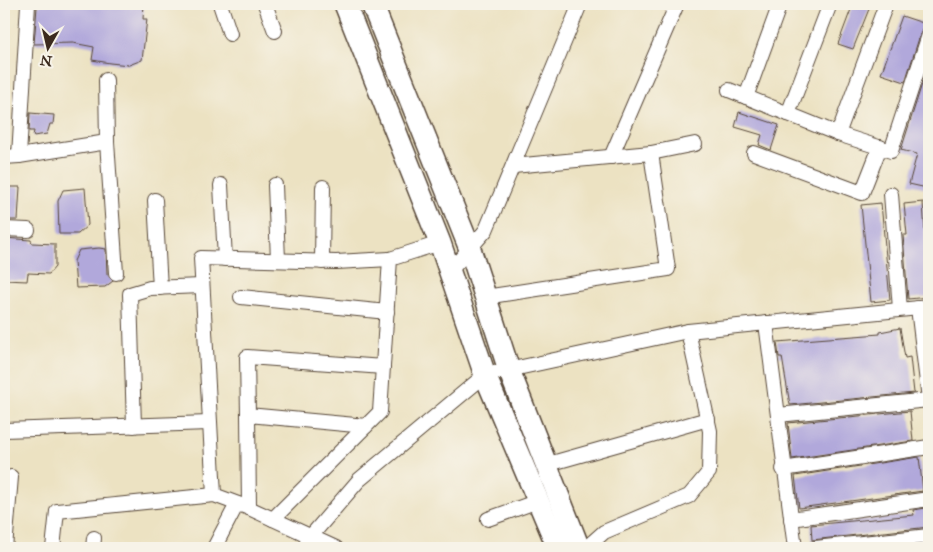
<svg xmlns="http://www.w3.org/2000/svg" width="933" height="552" viewBox="0 0 933 552" font-family="'IM FELL Great Primer',serif">
  <style>
    .building { fill: #b1a8db }
    .lines { fill: none; stroke-linecap: round; stroke-linejoin: round }
    .minor-casing { stroke: #564637; stroke-width: 16 }
    .highway-casing { stroke: #564637; stroke-width: 24 }
    .minor { stroke: #fff; stroke-width: 14 }
    .highway { stroke: #fff; stroke-width: 21 }
  </style>
  <rect width="100%" height="100%" fill="#f7f3e8"/>
  <filter id="ink" filterUnits="userSpaceOnUse"><feTurbulence type="fractalNoise" baseFrequency=".02" numOctaves="2"/><feDisplacementMap in="SourceGraphic" scale="10" xChannelSelector="R" yChannelSelector="G"/><feConvolveMatrix kernelMatrix="1 2 1 2 8 2 1 2 1" color-interpolation-filters="sRGB"/></filter>
  <filter id="wash" filterUnits="userSpaceOnUse"><feTurbulence type="fractalNoise" baseFrequency=".0096" numOctaves="4" result="noise"/><feDisplacementMap in="SourceGraphic" scale="20" xChannelSelector="R" yChannelSelector="G"/><feGaussianBlur stdDeviation="1.12" result="paint"/><feColorMatrix in="noise" values="0 0 0 0 0 0 0 0 0 0 0 0 0 0 0 0 0 1.4 0 .05"/><feComposite in="paint" operator="in"/></filter>
  <g filter="url(#wash)">
    <rect width="100%" height="100%" fill="#ece2c2"/>
    <g id="blocks">
      <g class="building">
        <path d="M 42,4 L 70,4 L 83,6 L 83,4 L 144,4 L 143,19 L 147,19 L 142,60 L 129,65 L 110,63 L 92,60 L 94,47 L 73,43 L 34,44 L 37,7 Z"/>
        <path d="M 853,4 L 871,4 L 853,49 L 838,44 Z"/>
        <path d="M 902,16 L 929,25 L 921,32 L 905,82 L 881,74 Z"/>
        <path d="M 929,62 L 929,179 L 927,188 L 909,184 L 917,154 L 901,150 Z"/>
        <path d="M 739,112 L 779,125 L 771,150 L 759,145 L 762,135 L 735,127 Z"/>
        <path d="M 30,113 L 54,115 L 53,124 L 50,124 L 47,134 L 33,136 L 34,131 L 29,131 Z"/>
        <path d="M 7,187 L 20,187 L 18,220 L 4,220 L 4,190 Z"/>
        <path d="M 85,188 L 88,225 L 78,234 L 59,234 L 58,201 L 63,190 Z"/>
        <path d="M 923,202 L 929,297 L 908,299 L 903,235 L 907,235 L 904,204 Z"/>
        <path d="M 881,203 L 890,300 L 871,302 L 861,205 Z"/>
        <path d="M 4,238 L 31,240 L 32,243 L 55,244 L 55,267 L 49,274 L 28,273 L 27,281 L 4,280 Z"/>
        <path d="M 99,248 L 106,249 L 107,274 L 113,281 L 105,287 L 76,288 L 74,261 L 79,250 Z"/>
        <path d="M 900,328 L 905,358 L 910,357 L 914,393 L 790,405 L 782,357 L 779,357 L 777,342 L 880,334 L 880,332 Z"/>
        <path d="M 910,411 L 913,441 L 792,459 L 788,423 Z"/>
        <path d="M 919,457 L 923,491 L 799,508 L 795,476 Z"/>
        <path d="M 926,508 L 927,515 L 929,514 L 929,527 L 812,540 L 811,525 L 914,515 L 913,510 Z"/>
        <path d="M 929,545 L 929,548 L 896,548 Z"/>
      </g>
    </g>
  </g>
  <g filter="url(#ink)">
    <use href="#blocks" fill-opacity="0" stroke="#564637" stroke-width="1"/>
    <g class="lines">
      <g class="minor-casing">
        <g id="minor">
          <path d="M 220,4 L 230,34"/>
          <path d="M 265,4 L 275,31"/>
          <path d="M 729,90 L 838,134 L 891,151 L 929,35"/>
          <path d="M 746,97 L 780,4"/>
          <path d="M 788,114 L 830,4"/>
          <path d="M 838,134 L 886,4"/>
          <path d="M 107,142 L 116,273"/>
          <path d="M 754,153 L 862,193 L 880,147"/>
          <path d="M 19,156 L 28,4"/>
          <path d="M 4,157 L 19,156 L 107,142 L 106,80"/>
          <path d="M 611,157 L 677,4"/>
          <path d="M 513,166 L 651,153 L 695,144"/>
          <path d="M 221,185 L 225,259"/>
          <path d="M 275,185 L 278,260"/>
          <path d="M 891,194 L 900,309"/>
          <path d="M 155,200 L 160,288"/>
          <path d="M 4,229 L 28,230"/>
          <path d="M 322,262 L 323,187"/>
          <path d="M 450,271 L 486,230 L 580,4"/>
          <path d="M 241,297 L 387,312"/>
          <path d="M 485,297 L 668,269 L 651,153"/>
          <path d="M 918,308 L 929,399"/>
          <path d="M 766,323 L 795,548"/>
          <path d="M 248,415 L 249,508"/>
          <path d="M 778,415 L 929,400"/>
          <path d="M 134,426 L 130,294 L 150,288 L 202,286"/>
          <path d="M 366,426 L 248,415 L 247,357 L 383,367"/>
          <path d="M 4,430 L 209,423"/>
          <path d="M 545,465 L 708,419"/>
          <path d="M 783,469 L 929,447"/>
          <path d="M 214,495 L 201,258 L 336,262 L 390,259"/>
          <path d="M 273,519 L 380,412 L 390,259 L 440,243"/>
          <path d="M 488,519 L 538,501"/>
          <path d="M 791,519 L 929,499"/>
          <path d="M 5,548 L 11,477"/>
          <path d="M 53,548 L 57,511 L 214,495 L 249,508 L 336,548"/>
          <path d="M 93,548 L 94,538"/>
          <path d="M 214,548 L 237,504"/>
          <path d="M 304,548 L 311,536 L 359,480 L 485,375 L 688,331 L 929,307"/>
          <path d="M 586,548 L 604,532 L 689,496 L 709,472 L 710,431 L 688,331"/>
          <path d="M 815,548 L 929,536"/>
        </g>
      </g>
      <g class="highway-casing">
        <g id="highway">
          <path d="M 345,4 L 440,243 L 485,375 L 558,548"/>
          <path d="M 372,4 L 470,249 L 509,370 L 579,548"/>
        </g>
      </g>
      <use href="#minor" class="minor"/>
      <use href="#highway" class="highway"/>
    </g>
  </g>
  <rect width="933" height="552" fill="none" stroke="#f7f3e8" stroke-width="20"/>
  <g transform="translate(48 48) rotate(188)" stroke="#f7f3e8" stroke-width="4" paint-order="stroke">
  <path d="M0-4L9 19L0 12L-9 19Z" fill="#3b2a1e"/>
  <text y="-8" font-size="14" font-weight="bold" text-anchor="middle" fill="#3b2a1e">N</text>
  </g>
</svg>
